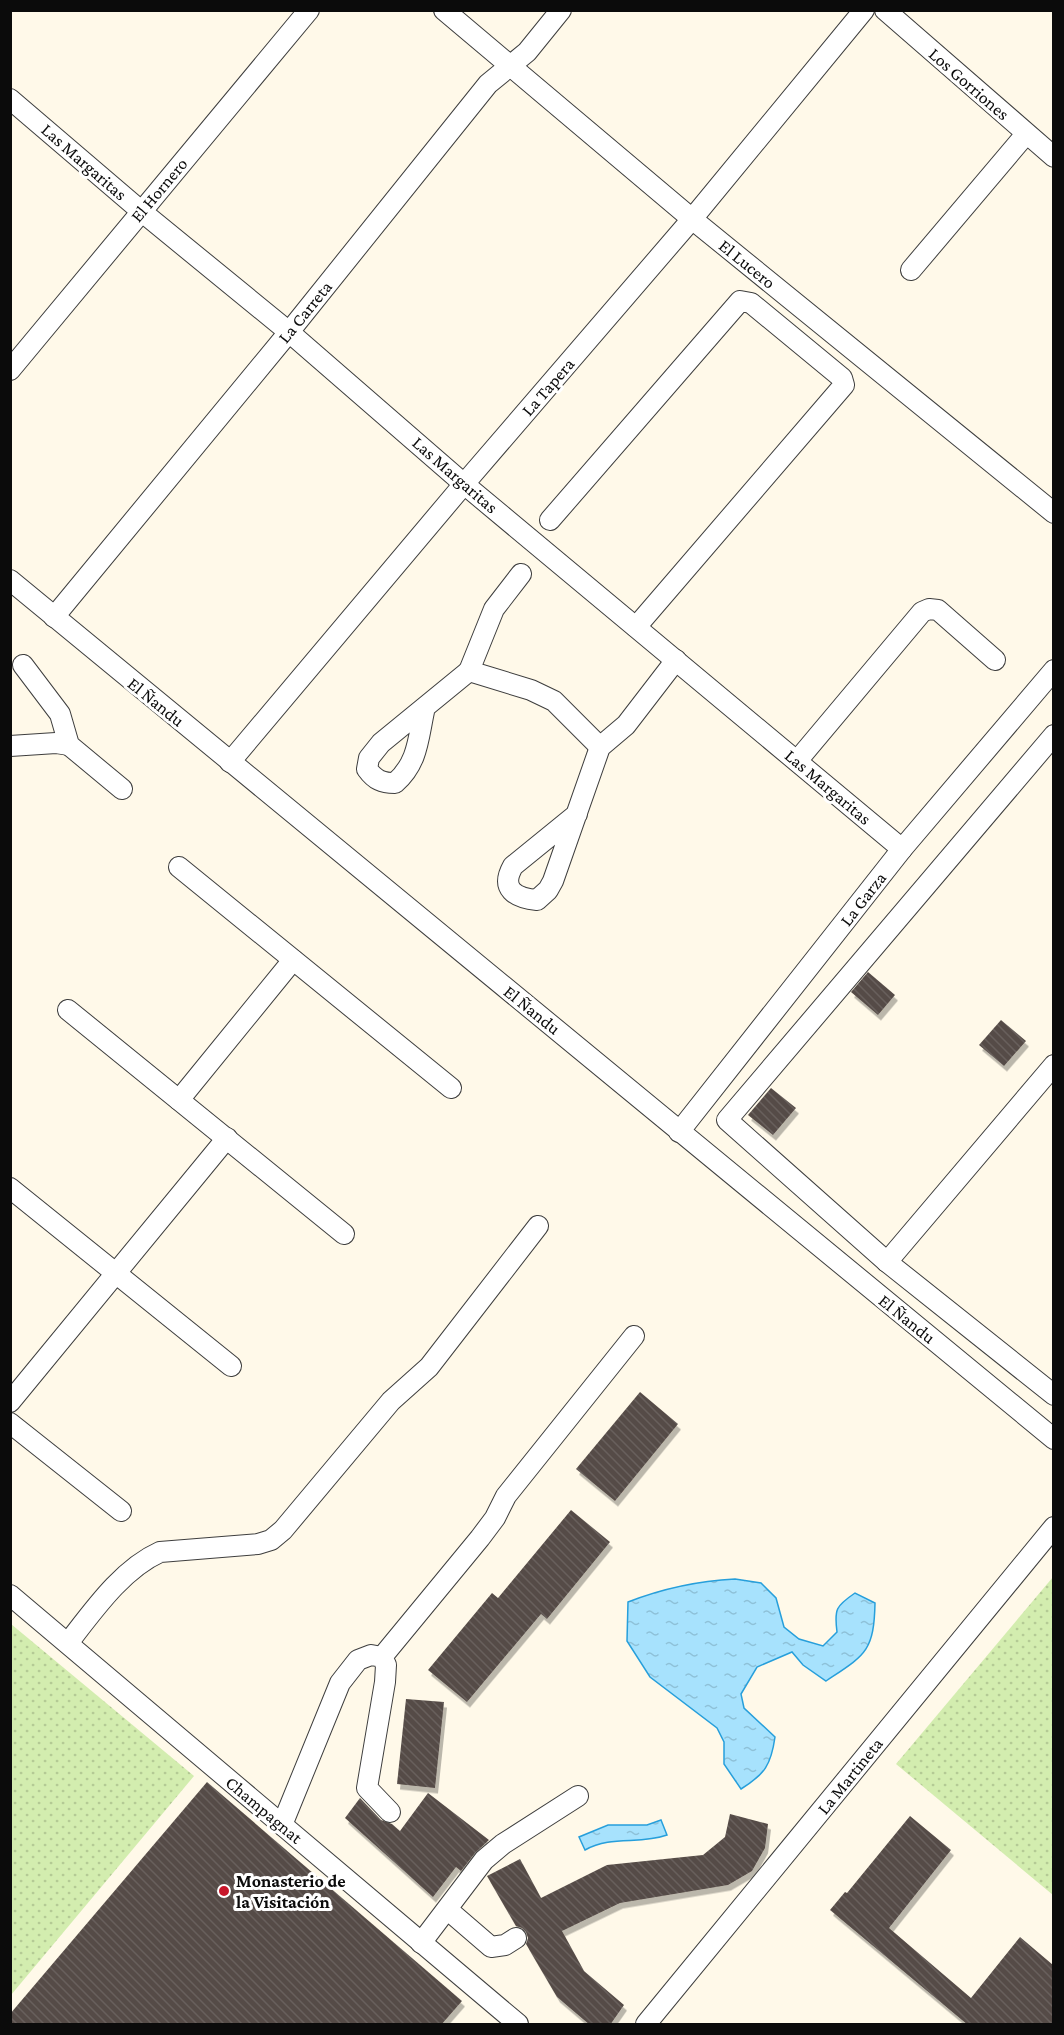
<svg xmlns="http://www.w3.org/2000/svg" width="1064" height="2035" viewBox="0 0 1064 2035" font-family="'Crimson Pro',serif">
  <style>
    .grass { fill: url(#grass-dots) }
    .water { fill: url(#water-ripples); stroke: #279fdb; stroke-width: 1.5 }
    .building { fill: url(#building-back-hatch); filter: url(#shadow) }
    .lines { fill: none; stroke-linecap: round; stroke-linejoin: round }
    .minor-casing { stroke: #3e3e3e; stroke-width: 22 }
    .minor { stroke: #fff; stroke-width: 20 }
    .poi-dot { fill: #c8162a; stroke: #fff; stroke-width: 2 }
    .labels { text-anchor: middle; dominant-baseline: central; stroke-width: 6; stroke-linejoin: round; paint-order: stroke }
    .street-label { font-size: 18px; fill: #0b0b0b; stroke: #fff }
    .poi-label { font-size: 18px; font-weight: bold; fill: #0b0b0b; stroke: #fff; text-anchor: start }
  </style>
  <defs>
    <pattern id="grass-dots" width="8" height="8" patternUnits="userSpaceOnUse" patternTransform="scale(1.5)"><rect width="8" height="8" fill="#d3edaf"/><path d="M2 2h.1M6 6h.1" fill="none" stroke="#b4ca95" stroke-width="1.8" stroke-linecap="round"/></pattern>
    <pattern id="water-ripples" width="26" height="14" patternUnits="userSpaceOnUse" patternTransform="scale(1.5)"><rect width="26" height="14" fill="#a7e2fd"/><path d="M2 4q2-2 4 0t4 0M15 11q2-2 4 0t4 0" fill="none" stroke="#8ec1d8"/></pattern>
    <pattern id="building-back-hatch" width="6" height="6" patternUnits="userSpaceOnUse" patternTransform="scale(1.5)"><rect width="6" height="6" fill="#554b46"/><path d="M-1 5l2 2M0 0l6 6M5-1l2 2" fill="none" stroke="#68605c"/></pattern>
    <filter id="shadow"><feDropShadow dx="3" dy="5.5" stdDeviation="0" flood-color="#0004"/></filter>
  </defs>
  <rect width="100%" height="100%" fill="#fff9e9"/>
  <g class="grass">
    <path d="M 1053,1577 L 1053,1895 L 896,1764 Z"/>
    <path d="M 11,1624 L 194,1776 L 11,1995 Z"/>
  </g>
  <g class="water">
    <path d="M 735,1579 L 761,1583 L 776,1598 L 784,1627 L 799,1639 L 823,1646 L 837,1632 C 834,1609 836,1606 855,1593 L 875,1603 C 874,1652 865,1655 826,1681 L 803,1665 L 792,1652 L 757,1667 L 741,1694 L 744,1708 L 775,1737 C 771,1765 765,1774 741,1789 L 724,1764 L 724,1742 L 717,1728 L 650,1677 L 627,1641 L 628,1602 C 664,1588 696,1581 735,1579 Z"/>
    <path d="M 661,1820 L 667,1835 C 639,1845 612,1835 585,1850 L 579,1837 L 608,1825 L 647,1825 Z"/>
  </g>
  <g class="building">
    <path d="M 868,972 L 895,995 L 878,1015 L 851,992 Z"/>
    <path d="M 1001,1020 L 1026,1041 L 1004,1066 L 979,1045 Z"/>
    <path d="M 771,1088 L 796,1108 L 773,1135 L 748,1115 Z"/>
    <path d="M 640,1392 L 678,1424 L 615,1501 L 576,1469 Z"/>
    <path d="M 571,1510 L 610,1542 L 547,1619 L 541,1614 L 467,1702 L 428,1670 L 492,1593 L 498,1598 Z"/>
    <path d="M 406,1699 L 444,1702 L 435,1788 L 397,1784 Z"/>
    <path d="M 207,1782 L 462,2001 L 441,2025 L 10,2025 L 10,2014 Z"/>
    <path d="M 428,1793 L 489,1840 L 475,1853 L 461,1871 L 456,1867 L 433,1897 L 345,1818 L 360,1798 L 381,1820 L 392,1824 L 400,1831 Z"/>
    <path d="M 730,1814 L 768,1824 L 765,1848 L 752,1871 L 728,1885 L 620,1903 L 562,1931 L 584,1971 L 624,2005 L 610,2025 L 590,2025 L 557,1997 L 526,1944 L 528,1938 L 526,1932 L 522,1928 L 516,1926 L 487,1876 L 520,1859 L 541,1898 L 607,1865 L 703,1855 L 725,1837 Z"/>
    <path d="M 910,1816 L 951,1850 L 889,1928 L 971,1998 L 1020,1937 L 1053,1965 L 1053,2025 L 968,2025 L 830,1910 L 845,1892 L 847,1893 Z"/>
  </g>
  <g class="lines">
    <g class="minor-casing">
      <g id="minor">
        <path d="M 444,10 L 692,219 L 1054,513"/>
        <path d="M 885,10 L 1054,157"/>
        <path d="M 10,99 L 141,211 L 289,332 L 464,484 L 902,849"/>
        <path d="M 911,270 L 1026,134"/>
        <path d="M 10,370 L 309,10"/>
        <path d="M 550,520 L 740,301 L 751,303 L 842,378 L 844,385 L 636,627"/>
        <path d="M 521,574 L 494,609 L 469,671 L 531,690 L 554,701 L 600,747"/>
        <path d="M 10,580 L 1054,1439"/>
        <path d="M 54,617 L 289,332 L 488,84 L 527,52 L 561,10"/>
        <path d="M 23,665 L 60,714 L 69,745 L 122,789"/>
        <path d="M 425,707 C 418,737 419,762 395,783 C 382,783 375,780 367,769 L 369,758 L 381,743 L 469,671"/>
        <path d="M 1054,735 L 727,1120 L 887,1262 L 1054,1395"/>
        <path d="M 10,746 L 56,743 L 69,745"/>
        <path d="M 797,761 L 922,612 L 929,609 L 938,610 L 995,660"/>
        <path d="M 230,762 L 464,484 L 692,219 L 864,10"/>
        <path d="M 577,814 L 513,866 C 500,889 515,898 537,900 L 548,890 L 553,881 L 600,747 L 626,725 L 676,660"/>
        <path d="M 179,867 L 451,1088"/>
        <path d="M 68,1010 L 344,1234"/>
        <path d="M 179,1100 L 293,960"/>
        <path d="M 679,1132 L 902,849 L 1054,670"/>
        <path d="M 10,1188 L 231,1366"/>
        <path d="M 887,1262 L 1054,1065"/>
        <path d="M 10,1402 L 227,1138"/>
        <path d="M 10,1423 L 121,1511"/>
        <path d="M 10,1595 L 518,2024"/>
        <path d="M 68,1643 C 93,1611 122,1569 160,1552 L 258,1544 L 271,1540 L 283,1530 L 391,1401 L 429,1367 L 538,1226"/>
        <path d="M 382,1657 L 480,1538 L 495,1518 L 506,1496 L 634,1336"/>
        <path d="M 282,1825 L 340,1683 L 358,1660 L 371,1655 L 382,1657 L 386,1665 L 385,1682 L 367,1788 L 390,1812"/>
        <path d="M 448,1910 L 491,1947 L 505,1945 L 516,1938"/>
        <path d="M 421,1943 L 484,1860 L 503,1844 L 578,1796"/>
        <path d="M 646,2024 L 1054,1527"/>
      </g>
    </g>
    <use href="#minor" class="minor"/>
  </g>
  <circle class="poi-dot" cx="224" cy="1891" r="6"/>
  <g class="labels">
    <g class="street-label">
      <text transform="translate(969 84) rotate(41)">Los Gorriones</text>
      <text transform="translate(84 162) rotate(41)">Las Margaritas</text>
      <text transform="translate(159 190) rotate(-50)">El Hornero</text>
      <text transform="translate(747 264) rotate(39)">El Lucero</text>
      <text transform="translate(305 312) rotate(-51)">La Carreta</text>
      <text transform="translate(548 387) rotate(-49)">La Tapera</text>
      <text transform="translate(455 475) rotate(41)">Las Margaritas</text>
      <text transform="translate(156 702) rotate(39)">El Ñandu</text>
      <text transform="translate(828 787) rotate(40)">Las Margaritas</text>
      <text transform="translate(863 899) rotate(-52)">La Garza</text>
      <text transform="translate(532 1010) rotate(39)">El Ñandu</text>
      <text transform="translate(907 1319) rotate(39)">El Ñandu</text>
      <text transform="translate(850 1776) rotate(-51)">La Martineta</text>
      <text transform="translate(264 1810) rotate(40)">Champagnat</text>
    </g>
    <g class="poi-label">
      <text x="236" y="1881">Monasterio de<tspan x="236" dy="21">la Visitación</tspan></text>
    </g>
  </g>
  <rect width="1064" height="2035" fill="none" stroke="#0b0b0b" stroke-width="24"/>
</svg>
